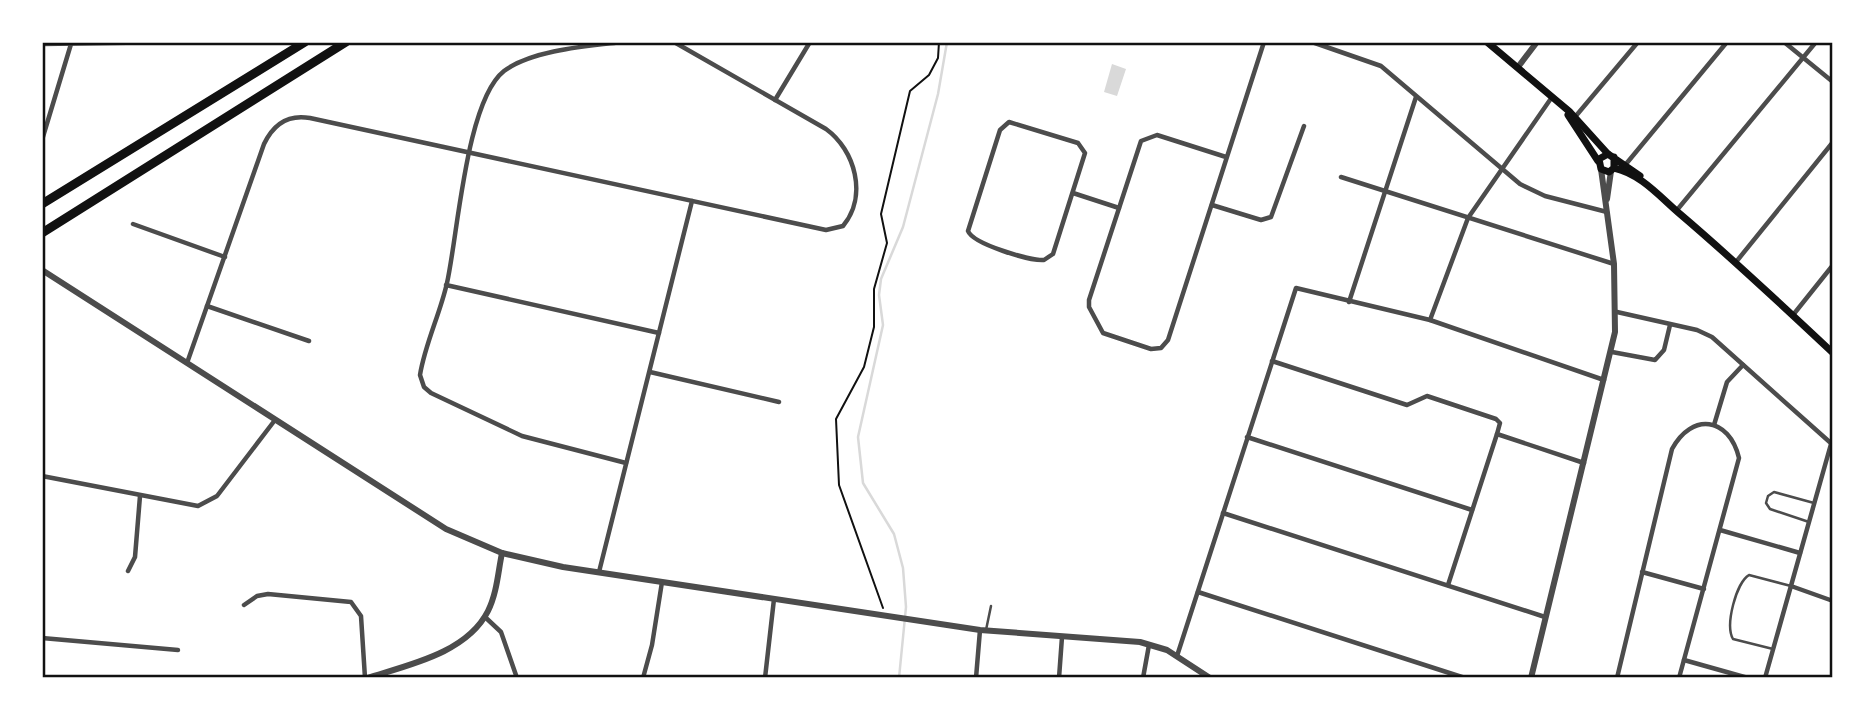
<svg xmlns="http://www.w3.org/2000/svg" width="1875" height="720" viewBox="0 0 1875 720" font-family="Inter,sans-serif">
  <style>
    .water { fill: #d9d9d9 }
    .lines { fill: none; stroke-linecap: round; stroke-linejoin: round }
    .stream { stroke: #d9d9d9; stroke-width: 2.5 }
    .path { stroke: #111; stroke-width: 2 }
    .service { stroke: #4c4c4c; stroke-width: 2.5 }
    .minor { stroke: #4c4c4c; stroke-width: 4.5 }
    .tertiary { stroke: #4c4c4c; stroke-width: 6 }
    .secondary { stroke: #111; stroke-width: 7 }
    .motorway { stroke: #111; stroke-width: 9 }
    .neatline { fill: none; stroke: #111; stroke-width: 2.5 }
  </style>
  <rect width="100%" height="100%" fill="#fff"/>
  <path class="water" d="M 1112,64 L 1126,69 L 1117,96 L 1104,92 Z"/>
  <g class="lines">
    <path class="stream" d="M 899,678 L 906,607 L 903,568 L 894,534 L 863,483 L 858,437 L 883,325 L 879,295 L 881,279 L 903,227 L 938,94 L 947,42"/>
    <path class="path" d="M 883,608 L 839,485 L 836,419 L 864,367 L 874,327 L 874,289 L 887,243 L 881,214 L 910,91 L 929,75 L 938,58 L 939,42"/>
    <g class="service">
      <path d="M 1809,522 L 1770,509 L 1766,503 L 1768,496 L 1774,492 L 1814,503"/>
      <path d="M 986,630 L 991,606"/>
      <path d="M 1773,649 L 1733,639 C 1725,625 1736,583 1749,575 L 1791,586"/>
    </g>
    <g class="minor">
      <path d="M 622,42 C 588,46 532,50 504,71 C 466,101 458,234 447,283 C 440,314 425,344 420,375 L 424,387 L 431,393 L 522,436 L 626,463"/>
      <path d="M 1312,42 L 1381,66 L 1520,184 L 1545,196 L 1607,212"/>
      <path d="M 1784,42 L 1833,82"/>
      <path d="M 42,44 L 177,42"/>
      <path d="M 775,100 L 810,42"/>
      <path d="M 1575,117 L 1638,42"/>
      <path d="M 1009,122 L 1078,143 L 1085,153 L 1053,254 L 1044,260 C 1030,261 973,244 968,231 L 1000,130 Z"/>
      <path d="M 42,140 L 71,44"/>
      <path d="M 1226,157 L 1157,135 L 1141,141 L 1089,300 L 1089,307 L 1103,333 L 1151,349 L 1161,348 L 1168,340 L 1264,42"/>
      <path d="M 1626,164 L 1727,42"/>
      <path d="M 1341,177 L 1614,264"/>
      <path d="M 1073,193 L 1119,208"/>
      <path d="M 1212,205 L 1261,220 L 1271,217 L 1304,126"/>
      <path d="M 1677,210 L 1816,42"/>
      <path d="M 133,224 L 225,257"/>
      <path d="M 1736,262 L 1833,142"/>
      <path d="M 446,285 L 659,333"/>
      <path d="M 1349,302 L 1416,97"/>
      <path d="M 207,306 L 309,341"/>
      <path d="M 1617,312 L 1697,330 L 1712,337 L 1833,445"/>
      <path d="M 1793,315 L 1833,265"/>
      <path d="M 1430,320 L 1468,218 L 1552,97"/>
      <path d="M 1612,352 L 1655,360 L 1664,350 L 1670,325"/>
      <path d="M 1272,361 L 1407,405 L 1427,396 L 1496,419 L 1500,423 L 1497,434 L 1584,463"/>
      <path d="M 187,363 L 264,144 C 273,125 288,114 310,118 L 826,230 L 843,226 C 868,196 855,150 826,129 L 674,42"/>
      <path d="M 650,372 L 779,402"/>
      <path d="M 1714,425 L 1727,382 L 1743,365"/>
      <path d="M 1247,437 L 1472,510"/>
      <path d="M 42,476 L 198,506 L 217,496 L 275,420"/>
      <path d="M 1223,513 L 1545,617"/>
      <path d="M 1720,530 L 1800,553"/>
      <path d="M 128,571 L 135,557 L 140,496"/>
      <path d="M 599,572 L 692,201"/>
      <path d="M 1642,572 L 1704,589"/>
      <path d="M 1448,585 L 1497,434"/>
      <path d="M 1791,586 L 1833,601"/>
      <path d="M 1198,592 L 1465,678"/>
      <path d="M 244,605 L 257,596 L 268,594 L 351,602 L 361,616 L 365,678"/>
      <path d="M 485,617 L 501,632 L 517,678"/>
      <path d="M 42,638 L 178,650"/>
      <path d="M 1177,656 L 1296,288 L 1430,320 L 1604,380"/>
      <path d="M 1684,660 L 1748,678"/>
      <path d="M 643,678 L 652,645 L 662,582"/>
      <path d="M 765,678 L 774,599"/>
      <path d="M 976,678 L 980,630"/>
      <path d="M 1059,678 L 1062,637"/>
      <path d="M 1143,678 L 1149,645"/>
      <path d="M 1617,678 L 1672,449 C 1692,412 1729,417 1739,458 L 1679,678"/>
      <path d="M 1765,678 L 1831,444"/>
    </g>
    <g class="tertiary">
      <path d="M 1518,67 L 1537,42"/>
      <path d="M 1607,199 L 1611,171"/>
      <path d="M 42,270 L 446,529 L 502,553 L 563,567 L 980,630 L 1140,642 L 1167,650 L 1210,678"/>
      <path d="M 367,678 C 408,665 467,653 488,611 C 497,593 498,572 502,553"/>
      <path d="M 1531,678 L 1615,332 L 1614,264 L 1601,169"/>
    </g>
    <g class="secondary">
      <path d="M 1487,42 L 1570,112 L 1608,154"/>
      <path d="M 1568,115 L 1598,161"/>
      <path d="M 1614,157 L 1614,168 L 1609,172 L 1601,169 L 1599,159 L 1608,154 L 1640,176"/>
      <path d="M 1614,168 C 1641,174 1660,197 1680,214 C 1733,259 1783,306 1833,353"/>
    </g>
    <g class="motorway">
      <path d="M 42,204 L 305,42"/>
      <path d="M 42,233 L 346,42"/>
    </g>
  </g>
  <rect width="1875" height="720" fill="none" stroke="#ffffff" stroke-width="88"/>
  <rect x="44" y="44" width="1787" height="632" class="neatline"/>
</svg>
